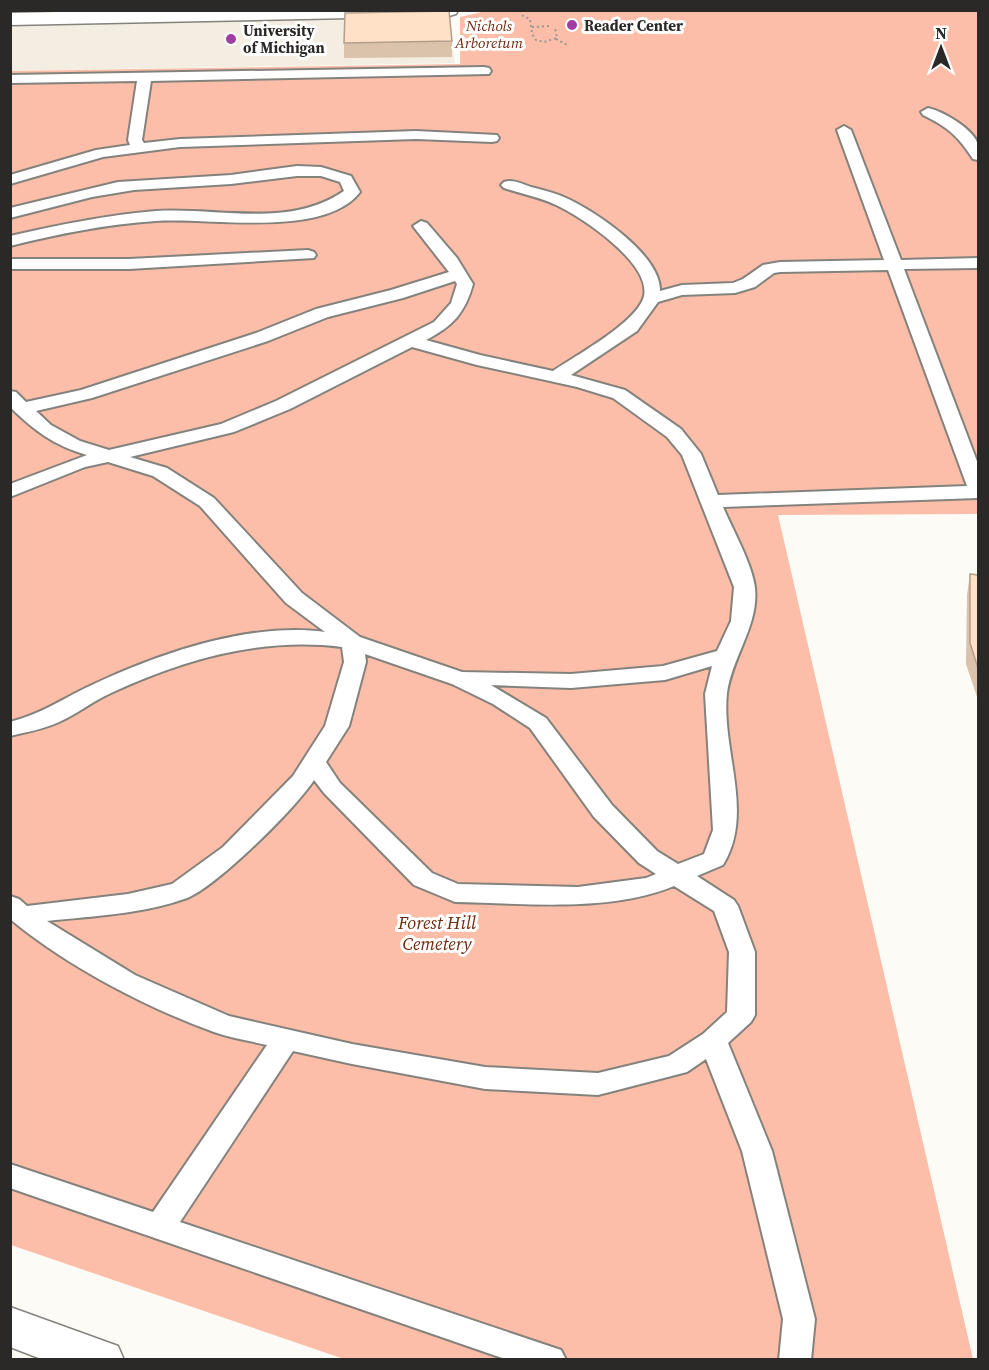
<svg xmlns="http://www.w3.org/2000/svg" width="989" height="1370" viewBox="0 0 989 1370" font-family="'Source Serif 4',serif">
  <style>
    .built { fill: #f3eee1 }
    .green { fill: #fcbea9 }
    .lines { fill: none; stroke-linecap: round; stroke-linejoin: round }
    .service-casing { stroke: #84827d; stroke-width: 4 }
    .minor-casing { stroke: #84827d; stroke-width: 3 }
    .secondary-casing { stroke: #84827d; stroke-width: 3 }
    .path { stroke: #999793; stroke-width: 2; stroke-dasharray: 2 3; stroke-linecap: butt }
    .service { fill: #fff; fill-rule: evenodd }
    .minor { fill: #fff; fill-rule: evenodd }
    .secondary { fill: #fff; fill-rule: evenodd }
    .wall { fill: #dac2ab }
    .building { fill: #fee1c7; stroke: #b29e8b; stroke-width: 1.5 }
    .poi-dot { fill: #a03da3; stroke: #fff; stroke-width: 2 }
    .labels { text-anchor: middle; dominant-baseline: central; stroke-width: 6; stroke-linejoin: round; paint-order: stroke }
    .far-park-label { font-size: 15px; font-style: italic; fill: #712a0f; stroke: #fff }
    .far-poi-label { font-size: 15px; font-weight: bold; fill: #2a2927; stroke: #fff; text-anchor: start }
    .park-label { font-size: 18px; font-style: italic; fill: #712a0f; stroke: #fff }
  </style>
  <rect width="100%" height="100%" fill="#fdfbf5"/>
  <path class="built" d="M 10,11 L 459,11 L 449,14 L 455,63 L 11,71 Z"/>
  <path class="green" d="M 486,11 L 978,11 L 978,514 L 778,515 L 973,1359 L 344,1359 L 11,1245 L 11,71 L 460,64 L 460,17 Z"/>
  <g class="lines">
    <g class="service-casing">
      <g id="service">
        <path d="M 484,67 L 489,68 L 491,71 L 489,74 L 151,81 L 142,140 L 144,143 L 180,139 L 416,131 L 497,135 L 499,138 L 497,141 L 492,142 L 416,139 L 180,147 L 103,157 L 10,184 L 10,175 L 96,150 L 130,145 L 128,140 L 137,81 L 10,83 L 10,75 Z"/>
        <path d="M 928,108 C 943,111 975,130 978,145 C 979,150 978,156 978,160 L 973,159 C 958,136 948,127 923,115 L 921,112 Z"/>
        <path d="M 844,126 L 851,130 L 901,260 L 978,258 L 978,268 L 904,269 L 978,464 L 978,498 L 723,507 C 732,528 753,566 755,588 C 759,625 732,657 727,693 C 721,750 755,813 723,865 L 697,876 L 734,900 L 738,906 L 755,952 L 755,1015 L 751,1022 L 728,1043 L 772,1151 L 815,1319 L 811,1360 L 779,1360 L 783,1319 L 742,1151 L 706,1059 L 687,1072 L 598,1095 L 485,1089 L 352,1064 L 293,1051 L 180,1222 L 561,1350 L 566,1360 L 508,1360 L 10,1188 L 10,1164 L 153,1212 L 267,1045 C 250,1041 231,1038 214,1032 C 145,1007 67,966 10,919 L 10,896 L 19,899 L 27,906 L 128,894 L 172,884 L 223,847 L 293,776 L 325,726 L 344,662 L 342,647 C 261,637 184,659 111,693 C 93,701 77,714 59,722 C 44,729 27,732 10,736 L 10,722 C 42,714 65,697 94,684 C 161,653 250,622 325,632 L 286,603 L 200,506 L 153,476 L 108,462 L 85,467 L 10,497 L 10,484 L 87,455 C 53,445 35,431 10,407 L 10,391 L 16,392 L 26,402 L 81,390 L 256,333 L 316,309 L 391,290 L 449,272 L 413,226 L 421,221 L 427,223 L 457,258 L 473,284 C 465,313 453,326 426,340 L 480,355 L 553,371 C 575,356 638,322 644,296 C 651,263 582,217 556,205 C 539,197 521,194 504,188 L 501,185 L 504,182 C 513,179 522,184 531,187 C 543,190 555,193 566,198 C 595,211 661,255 660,291 L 682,285 L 733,283 L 743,279 L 763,265 L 780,262 L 884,260 L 837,130 ZM 888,270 L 967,486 L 718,495 L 701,454 L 681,429 L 625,390 L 571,375 L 637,331 L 658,302 L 682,295 L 735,293 L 755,287 L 774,273 L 780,272 ZM 455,281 L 457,284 L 451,303 L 434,322 L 276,401 L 221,424 L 109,450 L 80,441 L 51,425 L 36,411 L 92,398 L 268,341 L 328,317 L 403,298 ZM 412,347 L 477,365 L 577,387 L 613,398 L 667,437 L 682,455 L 734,587 L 731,621 L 717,651 L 663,666 L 571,674 L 462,672 L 360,637 L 302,593 L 214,498 L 167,468 L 130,457 L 234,432 L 290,409 ZM 365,654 L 452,684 L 493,704 L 530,728 L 594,817 L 639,863 L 656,874 L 646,878 L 578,887 L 458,884 L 432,873 L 340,783 L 326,762 L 349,726 L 366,662 ZM 712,666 L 705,694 L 713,830 L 704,854 L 678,864 L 657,851 L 612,805 L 546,718 L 491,685 L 571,688 L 665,680 ZM 314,780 L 324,793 L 414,885 L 455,902 C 525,903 609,913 674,886 L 714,911 L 729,952 L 727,1012 L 703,1034 L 669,1056 L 598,1073 L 485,1067 L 352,1044 L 229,1016 L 135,975 L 47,921 C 93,916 143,914 187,898 C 216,887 297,807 314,780 Z"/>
        <path d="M 297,166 L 321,167 L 351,176 L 360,192 C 324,239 209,217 156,221 C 107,224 58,234 10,246 L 10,236 C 58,225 107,215 156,211 C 218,207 289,229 344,191 L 340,182 L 321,176 L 297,176 L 231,184 L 134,190 L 92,197 L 10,218 L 10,208 L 118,182 L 231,175 Z"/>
        <path d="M 308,250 L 314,252 L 316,255 L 314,258 L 129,269 L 10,269 L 10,259 L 129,259 Z"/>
      </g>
    </g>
    <g class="minor-casing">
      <path id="minor" d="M 148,10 L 458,10 L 456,14 L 449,16 L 10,25 L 10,13 Z"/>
    </g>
    <g class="secondary-casing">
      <path id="secondary" d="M 10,1307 L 118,1346 L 124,1360 L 44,1360 L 10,1347 Z"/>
    </g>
    <g class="path">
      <path d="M 521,10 L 523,16 L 530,19 L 532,34 L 536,40 L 544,42 L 557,38 L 555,28"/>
      <path d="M 975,10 L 978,14"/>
      <path d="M 532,27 L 551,26"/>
      <path d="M 556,39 L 569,46"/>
    </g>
    <use href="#service" class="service"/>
    <use href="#minor" class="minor"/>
    <use href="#secondary" class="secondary"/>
  </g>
  <g class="wall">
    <path d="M 452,41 L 452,57 L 344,58 L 344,43 Z"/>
    <path d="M 970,574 L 978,575 L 978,700 L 966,664 L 967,595 Z"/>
  </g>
  <g class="building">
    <path d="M 449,11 L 452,41 L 344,43 L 345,13 Z"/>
    <path d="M 970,574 L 978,575 L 978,668 L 970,643 Z"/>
  </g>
  <g class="poi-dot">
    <circle cx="572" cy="25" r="6"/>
    <circle cx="231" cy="39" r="6"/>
  </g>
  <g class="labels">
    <g class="far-park-label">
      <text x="489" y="25">Nichols<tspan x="489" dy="17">Arboretum</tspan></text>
    </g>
    <g class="far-poi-label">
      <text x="584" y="25">Reader Center</text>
      <text x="243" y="30">University<tspan x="243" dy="17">of Michigan</tspan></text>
    </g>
    <g class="park-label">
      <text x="437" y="922">Forest Hill<tspan x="437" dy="21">Cemetery</tspan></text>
    </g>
  </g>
  <rect width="989" height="1370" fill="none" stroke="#2a2927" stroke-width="24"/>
  <g transform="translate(941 48)" stroke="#ffffff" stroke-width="4.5" paint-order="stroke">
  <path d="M0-4.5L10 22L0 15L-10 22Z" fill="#2a2927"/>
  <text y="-9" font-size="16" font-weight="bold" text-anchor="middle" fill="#2a2927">N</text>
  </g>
</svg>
